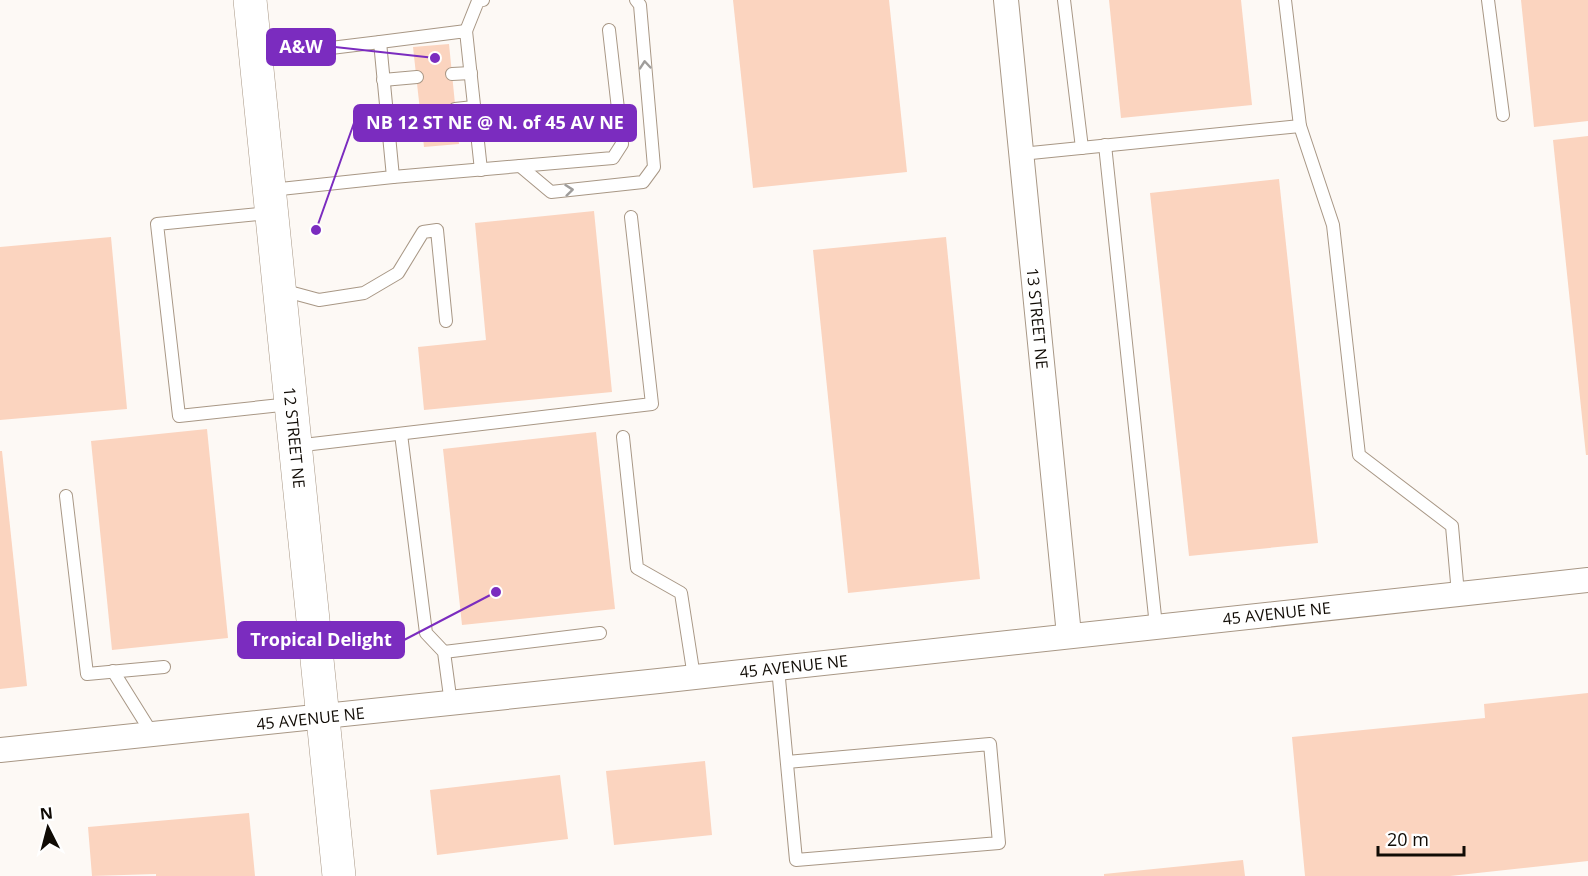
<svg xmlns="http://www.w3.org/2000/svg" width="1588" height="876" viewBox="0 0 1588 876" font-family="'Open Sans',sans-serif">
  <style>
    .building { fill: #fbd4bf }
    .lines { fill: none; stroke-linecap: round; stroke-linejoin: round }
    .lane-casing { stroke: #a89785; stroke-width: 14 }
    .street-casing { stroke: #a89785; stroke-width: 26 }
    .secondary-casing { stroke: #a89785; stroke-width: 34 }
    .lane { stroke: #fff; stroke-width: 12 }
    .street { stroke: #fff; stroke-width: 24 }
    .secondary { stroke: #fff; stroke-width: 33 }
    .oneway { stroke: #9f9d9b }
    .labels { text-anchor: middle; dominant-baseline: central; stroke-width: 4.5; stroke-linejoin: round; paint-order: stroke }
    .street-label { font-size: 16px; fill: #100b05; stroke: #fff }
    .leader { fill: none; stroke: #7b2cbf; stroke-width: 2 }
    .callout-dot { fill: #7b2cbf; stroke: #fff; stroke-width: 2 }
    .callout { fill: #7b2cbf; stroke: #7b2cbf; stroke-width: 2 }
    .callout-label { font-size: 18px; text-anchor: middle; font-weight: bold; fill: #fff }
  </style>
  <rect width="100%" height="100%" fill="#fdf9f5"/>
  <g class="building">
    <path d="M 733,0 L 889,0 L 907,172 L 753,188 Z"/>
    <path d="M 1109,0 L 1241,0 L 1252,105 L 1121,118 Z"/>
    <path d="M 1521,0 L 1588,0 L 1588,121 L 1534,127 Z"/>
    <path d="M 449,44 L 459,144 L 424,147 L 413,47 Z"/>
    <path d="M 1588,136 L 1588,455 L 1586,455 L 1553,140 Z"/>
    <path d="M 1279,179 L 1318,543 L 1189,556 L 1150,193 Z"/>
    <path d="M 594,211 L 612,392 L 424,410 L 418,347 L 486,340 L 475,223 Z"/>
    <path d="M 111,237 L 127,409 L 0,420 L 0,247 Z"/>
    <path d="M 946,237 L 980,579 L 848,593 L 813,250 Z"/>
    <path d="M 207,429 L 228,638 L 112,650 L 91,441 Z"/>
    <path d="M 596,432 L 615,609 L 462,625 L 443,449 Z"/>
    <path d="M 0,451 L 2,451 L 27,686 L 0,689 Z"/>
    <path d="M 1588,693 L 1588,861 L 1450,876 L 1305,876 L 1292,737 L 1485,718 L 1484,704 Z"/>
    <path d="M 705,761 L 712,835 L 614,845 L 606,771 Z"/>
    <path d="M 560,775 L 568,839 L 437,855 L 430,790 Z"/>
    <path d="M 249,813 L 255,876 L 156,876 L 156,874 L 92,876 L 88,827 Z"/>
    <path d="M 1243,860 L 1245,876 L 1104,876 L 1104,874 Z"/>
  </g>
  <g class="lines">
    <g class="lane-casing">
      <g id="lane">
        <path d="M 1064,0 L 1082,148"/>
        <path d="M 1488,0 L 1503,115"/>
        <path d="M 466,31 L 478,1 L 483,0"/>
        <path d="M 380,42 L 466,31 L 481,170"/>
        <path d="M 257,57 L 380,42 L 393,177 L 271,190"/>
        <path d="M 452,74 L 471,73"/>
        <path d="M 383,80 L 417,77"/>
        <path d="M 455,109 L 474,107"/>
        <path d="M 387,116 L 420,112"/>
        <path d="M 1300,126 L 1333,225 L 1359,455 L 1452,526 L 1458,594"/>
        <path d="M 1105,145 L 1156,626"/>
        <path d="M 1021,154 L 1300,126 L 1285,0"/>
        <path d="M 520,166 L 551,192 L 643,182 L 654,167 L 640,5 L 636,0"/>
        <path d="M 393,177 L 613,158 L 622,144 L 609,30"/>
        <path d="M 269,213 L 157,224 L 179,416 L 290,404"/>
        <path d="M 282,290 L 319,300 L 364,293 L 398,273 L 423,232 L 437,230 L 446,321"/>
        <path d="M 401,434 L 426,633 L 444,652 L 451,704"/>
        <path d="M 623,437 L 637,568 L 681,593 L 694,677"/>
        <path d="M 295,446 L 652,404 L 631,217"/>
        <path d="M 66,496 L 87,674 L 164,667"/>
        <path d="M 444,652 L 600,633"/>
        <path d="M 778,668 L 796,860 L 999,843 L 990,744 L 787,762"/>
        <path d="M 113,671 L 153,735"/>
      </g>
    </g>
    <g class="street-casing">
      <g id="street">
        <path id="s1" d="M 1006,0 L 1069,635"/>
        <path id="s2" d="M 0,750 C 530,698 1058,635 1588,580"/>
      </g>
    </g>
    <g class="secondary-casing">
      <g id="secondary">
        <path id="s3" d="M 250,0 L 339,876"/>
      </g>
    </g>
    <use href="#lane" class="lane"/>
    <use href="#street" class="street"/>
    <use href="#secondary" class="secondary"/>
  </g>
  <defs><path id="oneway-chevron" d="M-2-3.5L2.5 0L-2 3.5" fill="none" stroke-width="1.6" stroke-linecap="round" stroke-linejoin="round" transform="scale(1.5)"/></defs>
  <g class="oneway">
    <use href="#oneway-chevron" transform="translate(645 65) rotate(-95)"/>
    <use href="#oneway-chevron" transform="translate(569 190) rotate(-6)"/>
  </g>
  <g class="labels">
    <g class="street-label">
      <text stroke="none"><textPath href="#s1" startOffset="320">13 STREET NE</textPath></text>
      <text stroke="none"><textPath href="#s3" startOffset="440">12 STREET NE</textPath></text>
      <text stroke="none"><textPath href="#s2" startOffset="1284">45 AVENUE NE</textPath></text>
      <text stroke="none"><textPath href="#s2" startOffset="798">45 AVENUE NE</textPath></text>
      <text stroke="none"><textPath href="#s2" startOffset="312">45 AVENUE NE</textPath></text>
    </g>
  </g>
  <path class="leader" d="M435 58L335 47M316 230L354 123M496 592L404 640"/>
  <g class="callout-dot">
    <circle cx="435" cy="58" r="6"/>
    <circle cx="316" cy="230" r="6"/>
    <circle cx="496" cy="592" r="6"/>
  </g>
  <g class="callout">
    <rect x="267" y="29" width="68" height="36" rx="6"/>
    <rect x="354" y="105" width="282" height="36" rx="6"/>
    <rect x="238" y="622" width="166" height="36" rx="6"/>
  </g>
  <g class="callout-label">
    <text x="301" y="53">A&amp;W</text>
    <text x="495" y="129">NB 12 ST NE @ N. of 45 AV NE</text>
    <text x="321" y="646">Tropical Delight</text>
  </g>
  <g transform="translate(48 828) rotate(354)" stroke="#ffffff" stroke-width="4.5" paint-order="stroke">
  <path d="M0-4.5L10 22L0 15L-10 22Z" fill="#100b05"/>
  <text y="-9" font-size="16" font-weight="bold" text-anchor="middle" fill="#100b05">N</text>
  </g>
  <path d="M1378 846v9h86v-9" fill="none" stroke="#100b05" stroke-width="3"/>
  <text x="1387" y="846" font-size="18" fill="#100b05" stroke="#ffffff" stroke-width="4.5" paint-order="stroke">20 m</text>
</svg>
